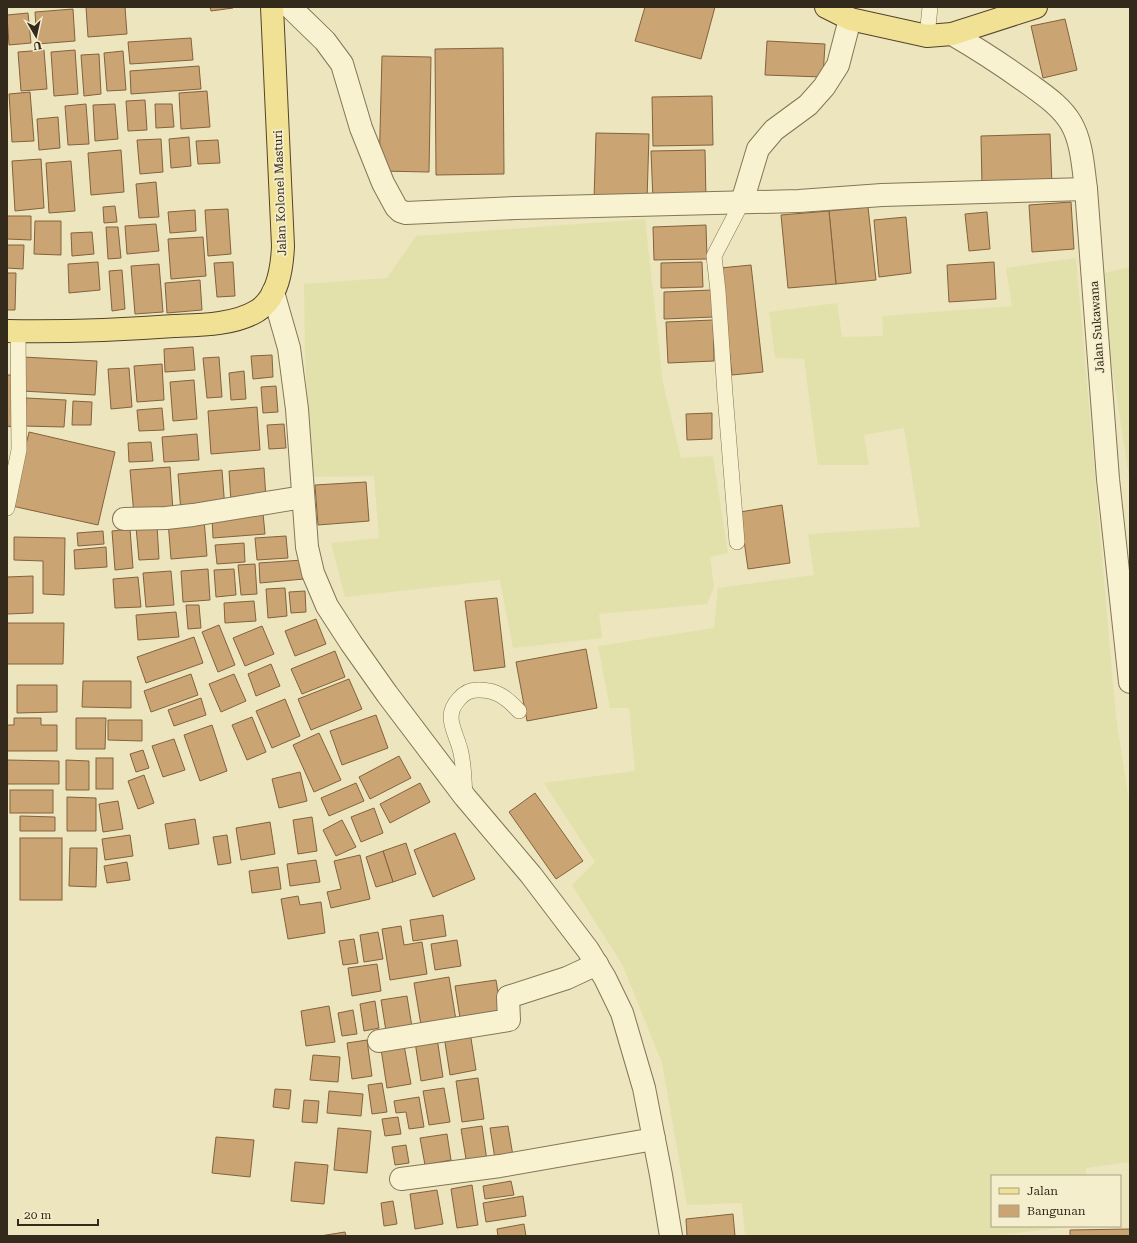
<svg xmlns="http://www.w3.org/2000/svg" width="1137" height="1243" viewBox="0 0 1137 1243" font-family="'Roboto Serif',serif">
  <style>
    .farmland { fill: #e2e1ab }
    .building { fill: #cba473; stroke: #83623d }
    .lines { fill: none; stroke-linecap: round; stroke-linejoin: round }
    .lane-casing { stroke: #847557; stroke-width: 16 }
    .street-casing { stroke: #847557; stroke-width: 24 }
    .primary-casing { stroke: #52422b; stroke-width: 24 }
    .lane { stroke: #f8f2d0; stroke-width: 15 }
    .street { stroke: #f8f2d0; stroke-width: 22 }
    .primary { stroke: #f1e194; stroke-width: 22 }
    .labels { text-anchor: middle; dominant-baseline: central; stroke-width: 3.5; stroke-linejoin: round; paint-order: stroke }
    .street-label { font-size: 12px; fill: #342a1b; stroke: #f4eecc }
  </style>
  <rect width="100%" height="100%" fill="#ede5bd"/>
  <g class="farmland">
    <path d="M 645,219 L 663,383 L 681,458 L 713,456 L 728,553 L 710,557 L 714,587 L 707,604 L 599,614 L 602,638 L 513,648 L 500,580 L 345,597 L 331,543 L 379,538 L 374,476 L 311,477 L 305,355 L 304,284 L 387,278 L 416,236 Z"/>
    <path d="M 1076,258 L 1116,717 L 1130,808 L 1130,1162 L 1086,1168 L 1086,1176 L 992,1176 L 992,1226 L 1073,1226 L 991,1236 L 745,1236 L 742,1203 L 687,1205 L 662,1063 L 623,966 L 572,885 L 595,862 L 544,783 L 635,771 L 629,708 L 610,708 L 598,646 L 714,628 L 718,588 L 814,575 L 808,534 L 920,527 L 904,428 L 864,435 L 869,465 L 818,465 L 804,359 L 775,358 L 769,312 L 837,303 L 842,337 L 883,336 L 882,316 L 1012,306 L 1006,268 Z"/>
    <path d="M 1130,267 L 1130,483 L 1106,329 L 1104,273 Z"/>
  </g>
  <g class="building">
    <path d="M 86,7 L 125,7 L 127,34 L 88,37 Z"/>
    <path d="M 210,7 L 233,7 L 233,8 L 211,11 Z"/>
    <path d="M 645,7 L 715,7 L 701,59 L 635,41 Z"/>
    <path d="M 73,9 L 75,41 L 37,44 L 35,12 Z"/>
    <path d="M 28,13 L 31,43 L 9,45 L 7,15 Z"/>
    <path d="M 1065,19 L 1077,70 L 1043,78 L 1031,26 Z"/>
    <path d="M 191,38 L 193,60 L 130,64 L 128,42 Z"/>
    <path d="M 767,41 L 825,44 L 823,77 L 765,75 Z"/>
    <path d="M 503,48 L 504,174 L 436,175 L 435,49 Z"/>
    <path d="M 44,50 L 47,89 L 21,91 L 18,52 Z"/>
    <path d="M 75,50 L 78,94 L 54,96 L 51,52 Z"/>
    <path d="M 123,51 L 126,90 L 107,91 L 104,53 Z"/>
    <path d="M 99,54 L 101,94 L 84,96 L 81,55 Z"/>
    <path d="M 382,56 L 431,57 L 429,172 L 379,171 Z"/>
    <path d="M 199,66 L 201,89 L 131,94 L 130,71 Z"/>
    <path d="M 207,91 L 210,127 L 181,129 L 179,93 Z"/>
    <path d="M 30,92 L 34,141 L 12,142 L 9,94 Z"/>
    <path d="M 712,96 L 713,145 L 653,146 L 652,97 Z"/>
    <path d="M 145,100 L 147,130 L 128,131 L 126,101 Z"/>
    <path d="M 86,104 L 89,144 L 68,145 L 65,106 Z"/>
    <path d="M 115,104 L 118,139 L 95,141 L 93,105 Z"/>
    <path d="M 155,104 L 172,104 L 174,127 L 156,128 Z"/>
    <path d="M 58,117 L 60,148 L 39,150 L 37,119 Z"/>
    <path d="M 596,133 L 649,134 L 647,201 L 594,200 Z"/>
    <path d="M 1050,134 L 1052,184 L 982,186 L 981,136 Z"/>
    <path d="M 189,137 L 191,166 L 171,168 L 169,139 Z"/>
    <path d="M 161,139 L 163,172 L 140,174 L 137,140 Z"/>
    <path d="M 218,140 L 220,163 L 198,164 L 196,141 Z"/>
    <path d="M 121,150 L 124,192 L 91,195 L 88,153 Z"/>
    <path d="M 705,150 L 706,200 L 653,201 L 651,151 Z"/>
    <path d="M 41,159 L 44,208 L 15,211 L 12,161 Z"/>
    <path d="M 71,161 L 75,211 L 49,213 L 46,163 Z"/>
    <path d="M 156,182 L 159,217 L 139,218 L 136,184 Z"/>
    <path d="M 1071,202 L 1074,249 L 1032,252 L 1029,205 Z"/>
    <path d="M 115,206 L 117,222 L 104,223 L 103,207 Z"/>
    <path d="M 868,207 L 876,280 L 836,284 L 829,211 Z"/>
    <path d="M 228,209 L 231,254 L 208,256 L 205,210 Z"/>
    <path d="M 195,210 L 196,231 L 170,233 L 168,212 Z"/>
    <path d="M 829,211 L 836,284 L 788,288 L 781,215 Z"/>
    <path d="M 987,212 L 990,249 L 969,251 L 965,214 Z"/>
    <path d="M 7,216 L 31,216 L 31,240 L 7,239 Z"/>
    <path d="M 906,217 L 911,273 L 879,277 L 874,220 Z"/>
    <path d="M 35,221 L 61,221 L 61,255 L 34,254 Z"/>
    <path d="M 156,224 L 159,251 L 127,254 L 125,226 Z"/>
    <path d="M 706,225 L 707,259 L 654,260 L 653,227 Z"/>
    <path d="M 106,227 L 118,227 L 121,258 L 108,259 Z"/>
    <path d="M 92,232 L 94,254 L 72,256 L 71,233 Z"/>
    <path d="M 203,237 L 206,276 L 171,279 L 168,239 Z"/>
    <path d="M 7,245 L 24,245 L 23,269 L 7,268 Z"/>
    <path d="M 98,262 L 100,290 L 69,293 L 68,264 Z"/>
    <path d="M 233,262 L 235,296 L 217,297 L 214,263 Z"/>
    <path d="M 702,262 L 703,287 L 661,288 L 661,263 Z"/>
    <path d="M 994,262 L 996,299 L 949,302 L 947,265 Z"/>
    <path d="M 159,264 L 163,312 L 135,314 L 131,266 Z"/>
    <path d="M 751,265 L 763,372 L 732,375 L 720,268 Z"/>
    <path d="M 122,270 L 125,309 L 112,311 L 109,271 Z"/>
    <path d="M 7,273 L 16,273 L 15,310 L 7,310 Z"/>
    <path d="M 200,280 L 202,310 L 167,313 L 165,283 Z"/>
    <path d="M 712,290 L 713,317 L 664,319 L 664,292 Z"/>
    <path d="M 713,320 L 714,361 L 668,363 L 666,322 Z"/>
    <path d="M 193,347 L 195,370 L 165,372 L 164,349 Z"/>
    <path d="M 272,355 L 273,377 L 253,379 L 251,356 Z"/>
    <path d="M 23,357 L 97,361 L 95,395 L 22,391 Z"/>
    <path d="M 219,357 L 222,397 L 207,398 L 203,358 Z"/>
    <path d="M 162,364 L 164,400 L 137,402 L 134,366 Z"/>
    <path d="M 129,368 L 132,407 L 111,409 L 108,369 Z"/>
    <path d="M 244,371 L 246,399 L 231,400 L 229,373 Z"/>
    <path d="M 7,375 L 15,375 L 13,427 L 7,426 Z"/>
    <path d="M 194,380 L 197,419 L 173,421 L 170,382 Z"/>
    <path d="M 276,386 L 278,412 L 263,413 L 261,387 Z"/>
    <path d="M 26,398 L 66,400 L 64,427 L 24,426 Z"/>
    <path d="M 73,401 L 92,402 L 91,425 L 72,425 Z"/>
    <path d="M 257,407 L 260,450 L 211,454 L 208,411 Z"/>
    <path d="M 162,408 L 164,430 L 139,431 L 137,410 Z"/>
    <path d="M 712,413 L 712,439 L 687,440 L 686,414 Z"/>
    <path d="M 284,424 L 286,448 L 269,449 L 267,425 Z"/>
    <path d="M 29,432 L 115,452 L 98,525 L 12,506 Z"/>
    <path d="M 197,434 L 199,460 L 164,462 L 162,437 Z"/>
    <path d="M 151,442 L 153,461 L 129,462 L 128,443 Z"/>
    <path d="M 170,467 L 173,511 L 134,515 L 130,470 Z"/>
    <path d="M 264,468 L 266,499 L 231,502 L 229,471 Z"/>
    <path d="M 222,470 L 225,509 L 181,512 L 178,474 Z"/>
    <path d="M 366,482 L 369,521 L 318,525 L 315,485 Z"/>
    <path d="M 782,505 L 790,563 L 748,569 L 740,512 Z"/>
    <path d="M 263,513 L 265,534 L 213,538 L 212,517 Z"/>
    <path d="M 204,519 L 207,556 L 171,559 L 168,521 Z"/>
    <path d="M 157,525 L 159,559 L 139,560 L 136,527 Z"/>
    <path d="M 130,529 L 133,568 L 115,570 L 112,531 Z"/>
    <path d="M 103,531 L 104,544 L 78,546 L 77,533 Z"/>
    <path d="M 286,536 L 288,558 L 257,560 L 255,538 Z"/>
    <path d="M 14,537 L 65,538 L 64,595 L 43,594 L 43,561 L 14,560 Z"/>
    <path d="M 244,543 L 245,562 L 217,564 L 215,545 Z"/>
    <path d="M 106,547 L 107,567 L 75,569 L 74,550 Z"/>
    <path d="M 303,560 L 304,579 L 260,583 L 259,563 Z"/>
    <path d="M 255,564 L 257,594 L 241,595 L 238,565 Z"/>
    <path d="M 208,569 L 210,600 L 183,602 L 181,571 Z"/>
    <path d="M 234,569 L 236,595 L 216,597 L 214,570 Z"/>
    <path d="M 171,571 L 174,605 L 146,607 L 143,573 Z"/>
    <path d="M 33,576 L 33,613 L 7,614 L 7,577 Z"/>
    <path d="M 138,577 L 141,607 L 115,608 L 113,579 Z"/>
    <path d="M 285,588 L 287,616 L 268,618 L 266,589 Z"/>
    <path d="M 305,591 L 306,612 L 291,613 L 289,592 Z"/>
    <path d="M 497,598 L 505,667 L 474,671 L 465,601 Z"/>
    <path d="M 254,601 L 256,621 L 225,623 L 224,603 Z"/>
    <path d="M 186,605 L 199,605 L 201,628 L 188,629 Z"/>
    <path d="M 176,612 L 179,637 L 138,640 L 136,615 Z"/>
    <path d="M 316,619 L 326,644 L 295,656 L 285,631 Z"/>
    <path d="M 7,623 L 64,623 L 63,664 L 7,664 Z"/>
    <path d="M 219,625 L 235,665 L 218,672 L 202,632 Z"/>
    <path d="M 262,626 L 274,654 L 245,666 L 233,638 Z"/>
    <path d="M 194,637 L 203,663 L 146,683 L 137,657 Z"/>
    <path d="M 586,649 L 597,708 L 527,721 L 516,662 Z"/>
    <path d="M 335,651 L 345,677 L 302,694 L 291,669 Z"/>
    <path d="M 271,664 L 280,686 L 256,696 L 248,674 Z"/>
    <path d="M 191,674 L 198,695 L 151,712 L 144,691 Z"/>
    <path d="M 234,674 L 246,701 L 221,712 L 209,684 Z"/>
    <path d="M 349,679 L 362,709 L 311,730 L 298,699 Z"/>
    <path d="M 83,681 L 131,681 L 131,708 L 82,707 Z"/>
    <path d="M 17,685 L 57,685 L 57,712 L 17,713 Z"/>
    <path d="M 201,698 L 206,715 L 174,726 L 168,710 Z"/>
    <path d="M 285,699 L 300,736 L 272,748 L 256,711 Z"/>
    <path d="M 376,715 L 388,748 L 342,765 L 330,731 Z"/>
    <path d="M 252,717 L 266,752 L 247,760 L 232,725 Z"/>
    <path d="M 14,718 L 41,718 L 41,725 L 57,725 L 57,751 L 7,751 L 7,725 L 14,725 Z"/>
    <path d="M 76,718 L 106,718 L 105,749 L 76,749 Z"/>
    <path d="M 108,720 L 142,720 L 142,741 L 108,740 Z"/>
    <path d="M 212,725 L 227,771 L 200,781 L 184,735 Z"/>
    <path d="M 319,733 L 341,780 L 314,792 L 293,745 Z"/>
    <path d="M 174,739 L 185,770 L 163,777 L 152,746 Z"/>
    <path d="M 143,750 L 149,768 L 136,772 L 130,754 Z"/>
    <path d="M 399,756 L 411,778 L 370,799 L 359,777 Z"/>
    <rect x="96" y="758" width="17" height="31"/>
    <path d="M 7,760 L 59,761 L 59,784 L 7,784 Z"/>
    <path d="M 66,760 L 89,761 L 89,790 L 66,790 Z"/>
    <path d="M 300,772 L 307,801 L 279,808 L 272,779 Z"/>
    <path d="M 144,775 L 154,803 L 138,809 L 128,781 Z"/>
    <path d="M 356,783 L 364,801 L 329,816 L 321,798 Z"/>
    <path d="M 420,783 L 430,802 L 390,823 L 380,804 Z"/>
    <rect x="10" y="790" width="43" height="23"/>
    <path d="M 535,793 L 583,861 L 556,879 L 509,812 Z"/>
    <path d="M 67,797 L 96,798 L 96,831 L 67,831 Z"/>
    <path d="M 118,801 L 123,829 L 103,832 L 99,804 Z"/>
    <path d="M 374,808 L 383,833 L 361,842 L 351,817 Z"/>
    <path d="M 20,816 L 55,817 L 55,831 L 20,831 Z"/>
    <path d="M 312,817 L 317,851 L 298,854 L 293,820 Z"/>
    <path d="M 195,819 L 199,844 L 169,849 L 165,824 Z"/>
    <path d="M 342,820 L 356,847 L 336,856 L 323,830 Z"/>
    <path d="M 270,822 L 275,854 L 241,860 L 236,828 Z"/>
    <path d="M 455,833 L 475,879 L 433,897 L 414,850 Z"/>
    <path d="M 130,835 L 133,856 L 105,860 L 102,839 Z"/>
    <path d="M 227,835 L 231,863 L 218,865 L 213,837 Z"/>
    <rect x="20" y="838" width="42" height="62"/>
    <path d="M 406,843 L 416,874 L 393,882 L 383,851 Z"/>
    <path d="M 70,848 L 97,848 L 96,887 L 69,886 Z"/>
    <path d="M 383,851 L 393,882 L 376,887 L 366,857 Z"/>
    <path d="M 360,855 L 370,899 L 331,908 L 327,892 L 341,889 L 334,861 Z"/>
    <path d="M 316,860 L 320,882 L 290,886 L 287,864 Z"/>
    <path d="M 127,862 L 130,880 L 107,883 L 104,866 Z"/>
    <path d="M 278,867 L 281,889 L 252,893 L 249,871 Z"/>
    <path d="M 298,896 L 300,905 L 321,902 L 325,933 L 288,939 L 281,899 Z"/>
    <path d="M 443,915 L 446,936 L 413,941 L 410,920 Z"/>
    <path d="M 401,926 L 404,945 L 422,942 L 427,974 L 390,980 L 382,929 Z"/>
    <path d="M 378,932 L 383,959 L 364,962 L 360,935 Z"/>
    <path d="M 354,939 L 358,963 L 343,965 L 339,941 Z"/>
    <path d="M 457,940 L 461,966 L 435,970 L 431,944 Z"/>
    <path d="M 377,964 L 381,991 L 352,996 L 348,968 Z"/>
    <path d="M 449,977 L 456,1020 L 421,1025 L 414,983 Z"/>
    <path d="M 496,980 L 501,1011 L 460,1018 L 455,986 Z"/>
    <path d="M 407,996 L 412,1027 L 386,1031 L 381,1000 Z"/>
    <path d="M 375,1001 L 379,1028 L 364,1031 L 360,1004 Z"/>
    <path d="M 329,1006 L 335,1042 L 306,1046 L 301,1011 Z"/>
    <path d="M 353,1010 L 357,1034 L 342,1036 L 338,1013 Z"/>
    <path d="M 470,1032 L 476,1070 L 450,1075 L 444,1036 Z"/>
    <path d="M 437,1038 L 443,1077 L 421,1081 L 415,1042 Z"/>
    <path d="M 367,1040 L 372,1076 L 352,1079 L 347,1043 Z"/>
    <path d="M 404,1045 L 411,1084 L 387,1088 L 381,1049 Z"/>
    <path d="M 313,1055 L 340,1057 L 338,1082 L 310,1080 Z"/>
    <path d="M 478,1078 L 484,1119 L 462,1122 L 456,1081 Z"/>
    <path d="M 382,1083 L 387,1112 L 372,1114 L 368,1085 Z"/>
    <path d="M 444,1088 L 450,1122 L 429,1125 L 423,1091 Z"/>
    <path d="M 275,1089 L 291,1090 L 289,1109 L 273,1107 Z"/>
    <path d="M 329,1091 L 363,1094 L 361,1116 L 327,1113 Z"/>
    <path d="M 419,1097 L 424,1127 L 409,1129 L 406,1112 L 396,1113 L 394,1101 Z"/>
    <path d="M 304,1100 L 319,1101 L 317,1123 L 302,1122 Z"/>
    <path d="M 398,1117 L 401,1134 L 385,1136 L 382,1119 Z"/>
    <path d="M 482,1126 L 487,1161 L 467,1165 L 461,1129 Z"/>
    <path d="M 508,1126 L 514,1162 L 496,1165 L 490,1128 Z"/>
    <path d="M 338,1128 L 371,1131 L 367,1173 L 334,1170 Z"/>
    <path d="M 447,1134 L 451,1160 L 425,1165 L 420,1138 Z"/>
    <path d="M 216,1137 L 254,1140 L 250,1177 L 212,1173 Z"/>
    <path d="M 406,1145 L 409,1163 L 395,1165 L 392,1147 Z"/>
    <path d="M 295,1162 L 328,1165 L 324,1204 L 291,1201 Z"/>
    <path d="M 511,1181 L 514,1195 L 485,1199 L 483,1186 Z"/>
    <path d="M 472,1185 L 478,1225 L 457,1228 L 451,1189 Z"/>
    <path d="M 437,1190 L 443,1224 L 415,1229 L 410,1194 Z"/>
    <path d="M 523,1196 L 526,1216 L 486,1222 L 483,1203 Z"/>
    <path d="M 393,1201 L 397,1224 L 384,1226 L 381,1203 Z"/>
    <path d="M 733,1214 L 735,1236 L 687,1236 L 686,1219 Z"/>
    <path d="M 524,1224 L 526,1236 L 498,1236 L 497,1229 Z"/>
    <path d="M 1130,1229 L 1130,1236 L 1070,1236 L 1070,1230 Z"/>
    <path d="M 345,1232 L 346,1236 L 320,1236 Z"/>
  </g>
  <g class="lines">
    <g class="lane-casing">
      <g id="lane">
        <path d="M 927,36 L 930,7"/>
        <path d="M 7,508 L 19,450 L 18,331"/>
        <path d="M 737,542 L 725,394 L 718,291 L 714,256 L 742,202"/>
        <path d="M 465,796 C 464,782 464,767 461,753 C 457,733 442,717 459,699 C 464,693 470,690 477,690 C 496,689 507,698 519,711"/>
      </g>
    </g>
    <g class="street-casing">
      <g id="street">
        <path d="M 290,7 L 325,41 L 342,64 L 361,128 L 383,183 L 396,207 L 400,211 L 406,213 L 516,208 L 799,201 L 882,195 L 1086,189"/>
        <path d="M 952,34 C 978,49 1004,66 1029,84 C 1044,95 1061,106 1071,123 C 1082,142 1083,167 1086,189 L 1108,479 L 1130,682"/>
        <path d="M 742,202 L 758,149 L 774,130 L 808,105 L 824,87 L 838,65 L 850,19"/>
        <path d="M 273,292 L 289,348 L 297,409 L 307,547 L 313,573 L 327,606 L 351,643 L 387,694 L 465,797 L 531,875 L 588,950 L 605,978 L 622,1013 L 644,1088 L 661,1175 L 671,1236"/>
        <path d="M 124,519 L 166,518 L 193,515 L 303,497"/>
        <path d="M 379,1041 L 509,1020 L 508,997 L 567,978 L 597,964"/>
        <path d="M 401,1179 L 500,1166 L 654,1139"/>
      </g>
    </g>
    <g class="primary-casing">
      <g id="primary">
        <path d="M 826,7 L 850,19 L 927,36 L 952,34 L 1036,7"/>
        <path d="M 7,331 C 63,332 119,330 174,326 C 200,325 234,325 257,311 C 278,298 282,269 283,246 L 272,7"/>
      </g>
    </g>
    <use href="#lane" class="lane"/>
    <use href="#street" class="street"/>
    <use href="#primary" class="primary"/>
  </g>
  <g class="labels">
    <g class="street-label">
      <text transform="translate(280 193) rotate(-92)">Jalan Kolonel Masturi</text>
      <text transform="translate(1097 327) rotate(-94)">Jalan Sukawana</text>
    </g>
  </g>
  <rect width="1137" height="1243" fill="none" stroke="#342a1b" stroke-width="16"/>
  <rect x="991" y="1175" width="130" height="52" fill="#f4eecc" stroke="#a7a085"/>
  <rect x="999" y="1188" width="20" height="6" fill="#f1e194" stroke="#a7a085"/>
  <text x="1027" y="1195" font-size="12" fill="#342a1b">Jalan</text>
  <rect x="999" y="1205" width="20" height="12" fill="#cba473" stroke="#a7a085"/>
  <text x="1027" y="1215" font-size="12" fill="#342a1b">Bangunan</text>
  <g transform="translate(36 36) rotate(171)" stroke="#f4eecc" stroke-width="3" paint-order="stroke">
  <path d="M0-3L7 15L0 10L-7 15Z" fill="#342a1b"/>
  <text y="-6" font-size="11" font-weight="bold" text-anchor="middle" fill="#342a1b">U</text>
  </g>
  <path d="M18 1219v6h80v-6" fill="none" stroke="#342a1b" stroke-width="2"/>
  <text x="24" y="1219" font-size="12" fill="#342a1b" stroke="#f4eecc" stroke-width="3" paint-order="stroke">20 m</text>
</svg>
